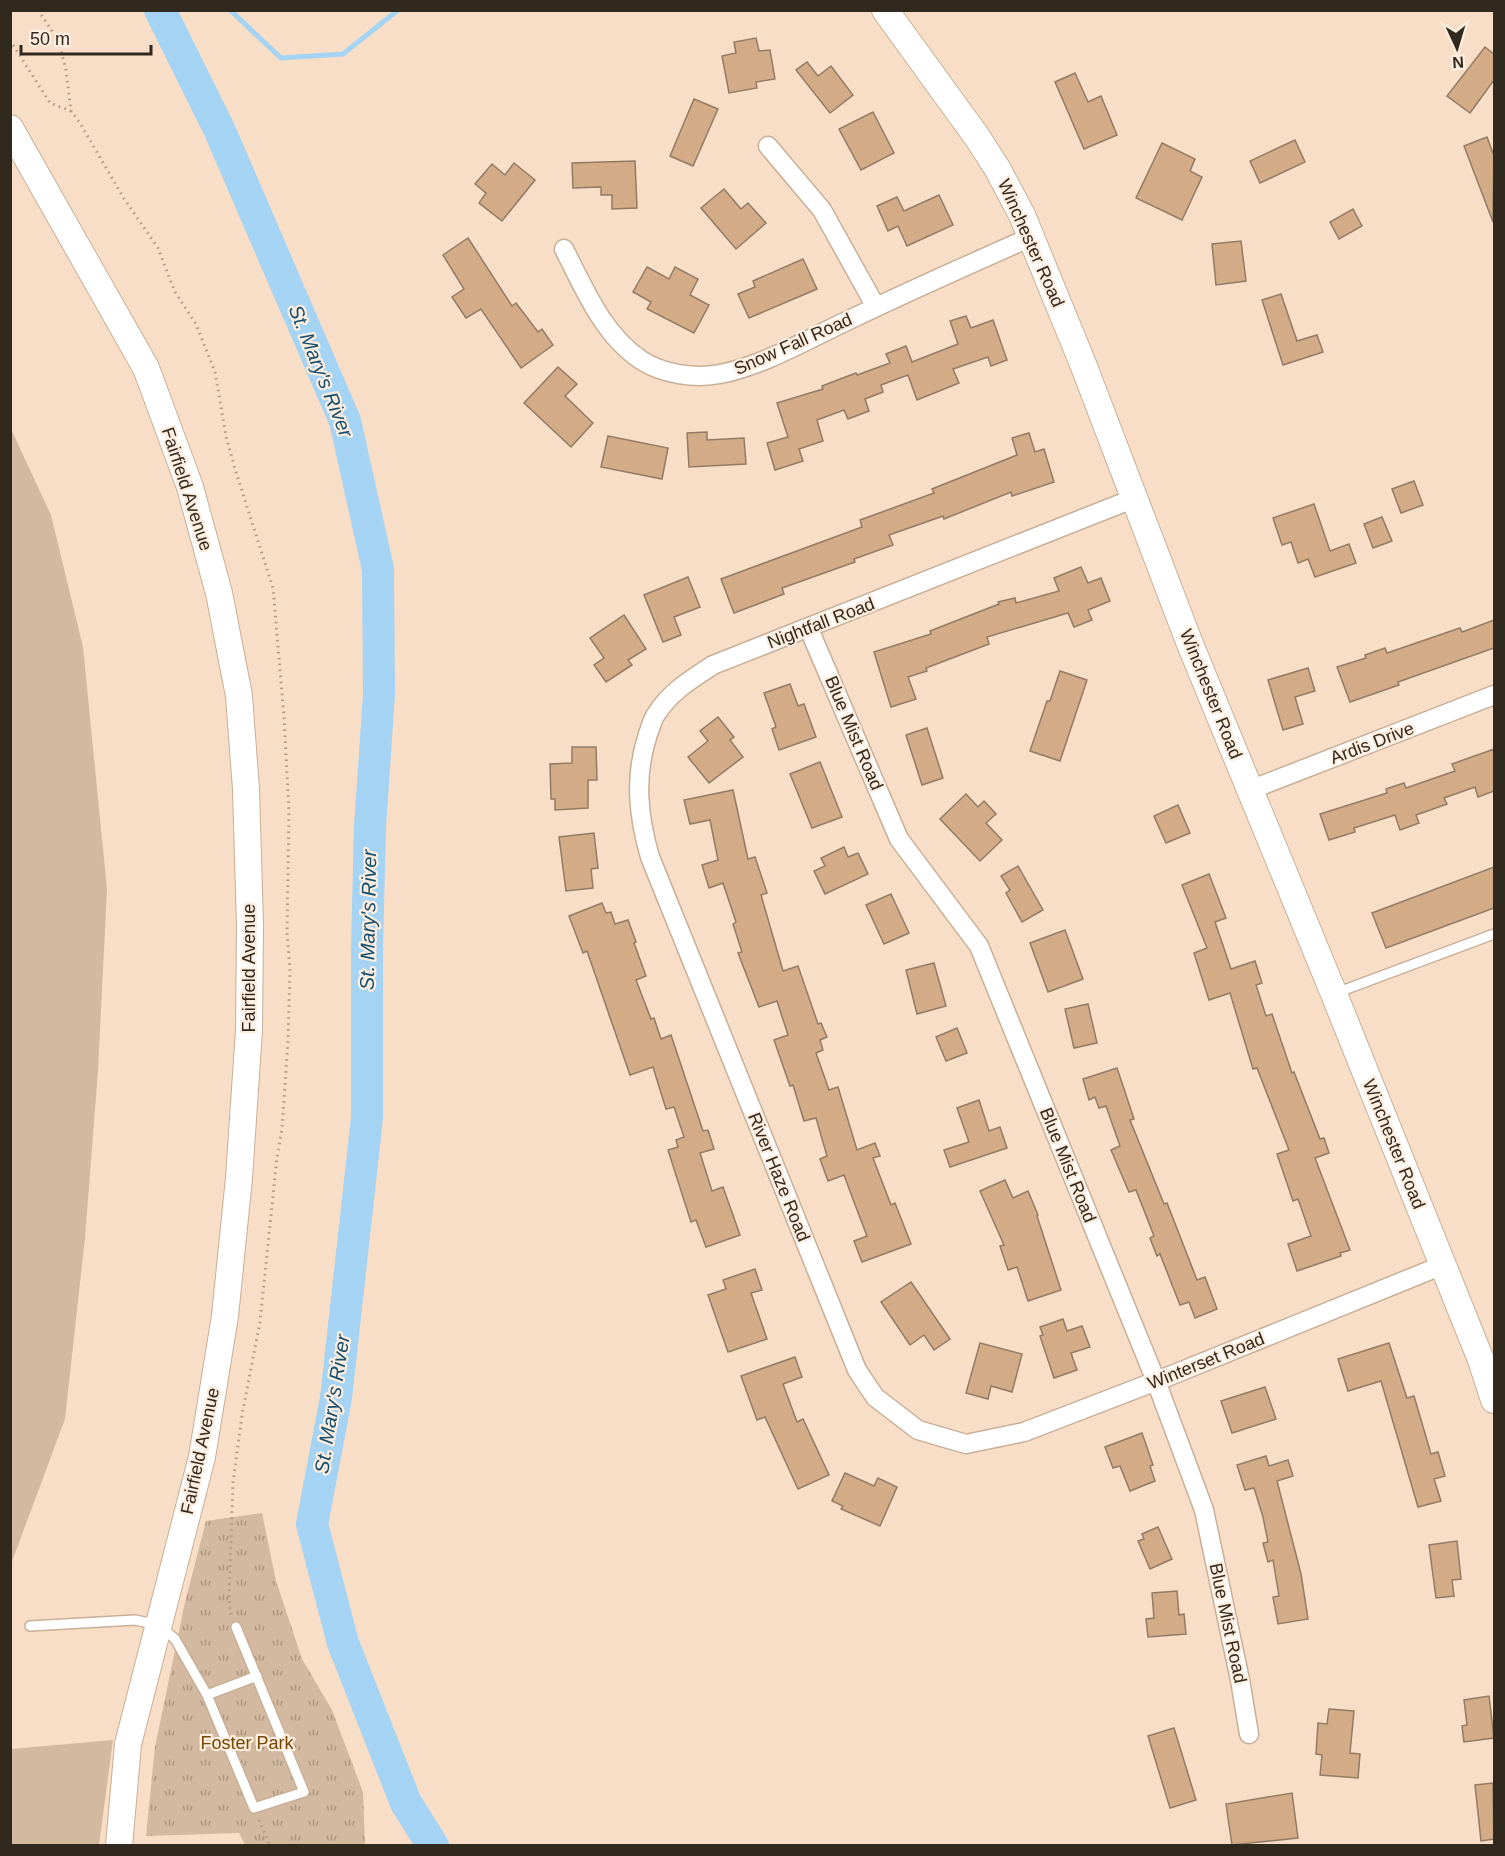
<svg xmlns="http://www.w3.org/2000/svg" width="1505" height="1856" viewBox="0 0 1505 1856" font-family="Arial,sans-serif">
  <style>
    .grass { fill: #d3b99f }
    .park { fill: url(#park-tufts) }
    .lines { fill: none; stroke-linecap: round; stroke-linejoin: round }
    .stream { stroke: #a4d3f4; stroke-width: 5 }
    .river { stroke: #a4d3f4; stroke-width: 32 }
    .building { fill: #d3ac87; stroke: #927b65; stroke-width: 1.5 }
    .lane-casing { stroke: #c8af98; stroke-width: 12 }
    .street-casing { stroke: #c8af98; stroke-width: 21 }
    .secondary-casing { stroke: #c8af98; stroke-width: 28 }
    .path { stroke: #ad9a87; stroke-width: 3; stroke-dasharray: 1.5 4.5; stroke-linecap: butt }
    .lane { stroke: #fff; stroke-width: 9 }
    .street { stroke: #fff; stroke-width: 18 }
    .secondary { stroke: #fff; stroke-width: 26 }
    .labels { text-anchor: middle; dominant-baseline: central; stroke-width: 4.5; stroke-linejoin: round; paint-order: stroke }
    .street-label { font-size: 18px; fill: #31281e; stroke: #feeedf }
    .park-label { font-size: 18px; fill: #764501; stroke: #feeedf }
    .water-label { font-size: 20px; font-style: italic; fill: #154e6e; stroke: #feeedf }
  </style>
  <defs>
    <pattern id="park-tufts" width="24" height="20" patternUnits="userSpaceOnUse" patternTransform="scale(1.5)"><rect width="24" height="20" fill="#d3b99f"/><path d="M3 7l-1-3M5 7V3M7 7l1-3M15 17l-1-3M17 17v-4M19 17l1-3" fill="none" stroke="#ac9681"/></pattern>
  </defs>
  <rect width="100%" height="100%" fill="#f8dec6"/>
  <g class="grass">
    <path d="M 11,429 L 51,515 L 83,647 L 107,889 L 98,1071 L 85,1238 L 65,1419 L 11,1564 Z"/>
    <path d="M 113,1740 L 99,1845 L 11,1845 L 11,1749 Z"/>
  </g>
  <path class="park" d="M 262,1513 L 276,1581 L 302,1659 L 332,1710 L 363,1792 L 365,1845 L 245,1845 L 239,1833 L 146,1836 L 155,1747 L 185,1602 L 206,1521 Z"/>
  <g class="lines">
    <path class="stream" d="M 230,10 L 281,58 L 343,54 L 398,10"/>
    <path class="river" d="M 160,10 L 219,129 L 345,421 L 378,569 L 379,694 L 370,827 L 367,948 L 367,1118 L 336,1398 L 312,1524 L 343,1643 L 406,1803 L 433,1846"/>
  </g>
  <g class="building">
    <path d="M 756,38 L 759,51 L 770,50 L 775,79 L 756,82 L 757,88 L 729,93 L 722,56 L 736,53 L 734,42 Z"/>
    <path d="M 1485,47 L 1494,54 L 1494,80 L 1470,113 L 1447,96 Z"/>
    <path d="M 807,62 L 818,76 L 831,66 L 853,95 L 830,113 L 796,70 Z"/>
    <path d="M 1075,73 L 1088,102 L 1101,96 L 1117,135 L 1084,149 L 1055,82 Z"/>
    <path d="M 694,99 L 718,109 L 693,166 L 670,156 Z"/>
    <path d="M 873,112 L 894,153 L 861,170 L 839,129 Z"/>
    <path d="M 1487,137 L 1494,156 L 1493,222 L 1464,146 Z"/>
    <path d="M 1295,140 L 1305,162 L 1260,183 L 1250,161 Z"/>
    <path d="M 1162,143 L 1195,159 L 1190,171 L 1202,177 L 1182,220 L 1136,198 Z"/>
    <path d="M 635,161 L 637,208 L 612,209 L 612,195 L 601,195 L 601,187 L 573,188 L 572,163 Z"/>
    <path d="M 514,163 L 535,180 L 502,221 L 479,203 L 486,193 L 475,184 L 492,164 L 505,175 Z"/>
    <path d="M 724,189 L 741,209 L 748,203 L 766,223 L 736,249 L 701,208 Z"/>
    <path d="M 939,195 L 953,225 L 907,246 L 898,226 L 888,231 L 877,206 L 897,197 L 904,211 Z"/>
    <path d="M 1353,209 L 1362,226 L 1339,239 L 1330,222 Z"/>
    <path d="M 468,238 L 512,306 L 516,303 L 538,332 L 542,329 L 553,345 L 521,368 L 481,309 L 466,318 L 452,297 L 464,289 L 443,255 Z"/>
    <path d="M 1241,241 L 1246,281 L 1216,285 L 1212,244 Z"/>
    <path d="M 803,259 L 817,289 L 749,318 L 738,294 L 755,287 L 753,281 Z"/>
    <path d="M 647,267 L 669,279 L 675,267 L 698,279 L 690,295 L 709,305 L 694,333 L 647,309 L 651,302 L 633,292 Z"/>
    <path d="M 1281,294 L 1297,341 L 1317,335 L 1323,352 L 1283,365 L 1262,300 Z"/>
    <path d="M 966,316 L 971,328 L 993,320 L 1007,360 L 991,366 L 988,357 L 953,369 L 959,383 L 917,400 L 908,375 L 881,385 L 883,392 L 865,399 L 869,411 L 848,419 L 844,410 L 817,420 L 823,441 L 799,449 L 803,461 L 775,470 L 767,443 L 788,437 L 777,403 L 823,389 L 822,386 L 856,373 L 857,375 L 890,363 L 886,354 L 906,346 L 912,362 L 958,344 L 950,321 Z"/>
    <path d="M 558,367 L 577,384 L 565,396 L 593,423 L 571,447 L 524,403 Z"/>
    <path d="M 707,432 L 707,440 L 744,438 L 746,464 L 689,467 L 687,433 Z"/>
    <path d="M 1029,433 L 1035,452 L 1044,449 L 1054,482 L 1012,496 L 1011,492 L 944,519 L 943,516 L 889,535 L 893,545 L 854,559 L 855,562 L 782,588 L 784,594 L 734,613 L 721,579 L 862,527 L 860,520 L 934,493 L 932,489 L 1017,455 L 1012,438 Z"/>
    <path d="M 608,436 L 668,448 L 662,479 L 601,467 Z"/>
    <path d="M 1414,481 L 1423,505 L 1401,513 L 1392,489 Z"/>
    <path d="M 1314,504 L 1330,551 L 1349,544 L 1356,563 L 1315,577 L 1308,559 L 1298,563 L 1291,542 L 1282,545 L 1273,518 Z"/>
    <path d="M 1382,517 L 1392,541 L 1373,548 L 1364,524 Z"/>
    <path d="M 1081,567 L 1088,583 L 1101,578 L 1110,601 L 1088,610 L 1092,620 L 1074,627 L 1068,613 L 987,637 L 989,644 L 926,668 L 927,671 L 908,677 L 916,699 L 891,707 L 874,652 L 931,634 L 930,631 L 999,604 L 998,602 L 1015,598 L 1016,603 L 1059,591 L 1054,578 Z"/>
    <path d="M 688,577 L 700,607 L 674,617 L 681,635 L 663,642 L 644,595 Z"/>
    <path d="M 624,615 L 646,649 L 628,660 L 632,665 L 606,682 L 594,665 L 604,658 L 590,638 Z"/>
    <path d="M 1494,620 L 1494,648 L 1398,682 L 1399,685 L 1350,702 L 1337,667 L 1366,658 L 1365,655 L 1385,648 L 1387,653 L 1460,628 L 1462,632 Z"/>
    <path d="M 1308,668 L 1315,691 L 1295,697 L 1303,724 L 1283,730 L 1268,680 Z"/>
    <path d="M 1060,671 L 1087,680 L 1060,761 L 1030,751 L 1047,701 L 1050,701 Z"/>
    <path d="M 790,684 L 798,706 L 804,704 L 816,737 L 779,750 L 772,729 L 776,727 L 764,693 Z"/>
    <path d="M 718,717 L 734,737 L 730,740 L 743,757 L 709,783 L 688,757 L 708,741 L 700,731 Z"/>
    <path d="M 927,728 L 943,778 L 922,785 L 906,735 Z"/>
    <path d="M 572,747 L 596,747 L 597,780 L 588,780 L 588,808 L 555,810 L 555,799 L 551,799 L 550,764 L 572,763 Z"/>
    <path d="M 1494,749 L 1494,791 L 1478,797 L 1475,787 L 1444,798 L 1447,804 L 1416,815 L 1419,823 L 1400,830 L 1395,815 L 1354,828 L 1355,832 L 1329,840 L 1320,814 L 1387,793 L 1386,789 L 1404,783 L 1406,788 L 1455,771 L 1452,764 Z"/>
    <path d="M 820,762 L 842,817 L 812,828 L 790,774 Z"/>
    <path d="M 733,790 L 748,859 L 755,857 L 767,893 L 761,895 L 783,971 L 798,966 L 818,1024 L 821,1023 L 827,1037 L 820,1040 L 823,1050 L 816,1053 L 829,1090 L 838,1087 L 857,1150 L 875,1143 L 880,1156 L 873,1158 L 891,1205 L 895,1203 L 911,1244 L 862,1262 L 854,1241 L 867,1236 L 854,1202 L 844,1175 L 828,1181 L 820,1159 L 827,1156 L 816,1118 L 804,1121 L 793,1085 L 790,1086 L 774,1040 L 788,1035 L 777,1001 L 759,1007 L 738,953 L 742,952 L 733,924 L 736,922 L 723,883 L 709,888 L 702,865 L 718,860 L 710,820 L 690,824 L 684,800 Z"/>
    <path d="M 966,794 L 978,807 L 984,801 L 996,814 L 986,823 L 1002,840 L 980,861 L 940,819 Z"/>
    <path d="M 1178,805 L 1190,833 L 1166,843 L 1154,816 Z"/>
    <path d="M 594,833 L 598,868 L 591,869 L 593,888 L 566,891 L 559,837 Z"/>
    <path d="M 844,847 L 848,857 L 858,853 L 868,874 L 825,894 L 814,871 L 825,866 L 821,858 Z"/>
    <path d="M 1018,866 L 1043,910 L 1022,922 L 1006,893 L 1010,890 L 1001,876 Z"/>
    <path d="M 1494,867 L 1494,908 L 1386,948 L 1372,913 Z"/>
    <path d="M 1209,874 L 1226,918 L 1215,922 L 1231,969 L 1255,961 L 1262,983 L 1256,985 L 1266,1016 L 1272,1014 L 1292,1073 L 1294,1072 L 1320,1139 L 1324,1138 L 1329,1153 L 1315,1158 L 1350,1250 L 1340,1253 L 1341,1256 L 1297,1271 L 1288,1244 L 1311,1236 L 1298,1199 L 1293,1201 L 1277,1154 L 1289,1150 L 1257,1068 L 1253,1069 L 1230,993 L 1209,1000 L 1194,953 L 1207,948 L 1182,885 Z"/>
    <path d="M 891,894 L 909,933 L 884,944 L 866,905 Z"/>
    <path d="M 602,903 L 606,913 L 611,912 L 615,924 L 628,920 L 636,942 L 634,943 L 646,976 L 636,980 L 651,1019 L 654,1018 L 661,1039 L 671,1035 L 703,1131 L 708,1130 L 714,1149 L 700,1153 L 712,1191 L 723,1187 L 740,1235 L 706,1247 L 696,1220 L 691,1222 L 668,1150 L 678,1147 L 676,1140 L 684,1137 L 674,1107 L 666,1109 L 653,1067 L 630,1075 L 587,951 L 583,953 L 569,916 Z"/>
    <path d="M 1065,930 L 1083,979 L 1048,992 L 1030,943 Z"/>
    <path d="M 934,963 L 946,1006 L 917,1014 L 906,970 Z"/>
    <path d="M 1088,1004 L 1097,1043 L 1074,1048 L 1065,1009 Z"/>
    <path d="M 957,1028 L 967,1053 L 946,1061 L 936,1037 Z"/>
    <path d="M 1117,1068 L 1134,1119 L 1130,1120 L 1164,1204 L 1167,1203 L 1197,1280 L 1205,1277 L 1217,1309 L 1195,1318 L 1189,1302 L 1180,1305 L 1160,1254 L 1157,1256 L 1150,1238 L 1154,1236 L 1136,1190 L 1129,1192 L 1111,1150 L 1120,1146 L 1106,1106 L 1099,1108 L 1095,1097 L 1089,1100 L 1083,1079 Z"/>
    <path d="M 979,1100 L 989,1131 L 1000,1127 L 1007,1148 L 950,1167 L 944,1150 L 969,1142 L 957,1108 Z"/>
    <path d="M 1005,1180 L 1013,1198 L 1028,1191 L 1038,1215 L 1037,1216 L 1061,1290 L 1028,1301 L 1017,1267 L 1008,1270 L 1000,1246 L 1004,1245 L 980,1191 Z"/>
    <path d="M 755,1269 L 762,1290 L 751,1293 L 767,1339 L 728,1352 L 708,1295 L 726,1289 L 723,1280 Z"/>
    <path d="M 911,1282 L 950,1339 L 934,1350 L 924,1335 L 910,1345 L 881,1302 Z"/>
    <path d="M 1063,1319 L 1067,1331 L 1082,1326 L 1090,1347 L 1071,1353 L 1077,1370 L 1054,1378 L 1040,1336 L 1043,1335 L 1040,1327 Z"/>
    <path d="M 980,1343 L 1022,1354 L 1012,1392 L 991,1386 L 988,1399 L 966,1393 Z"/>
    <path d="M 1389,1343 L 1407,1398 L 1414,1396 L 1431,1454 L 1438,1452 L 1445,1476 L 1434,1479 L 1441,1501 L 1418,1507 L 1381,1381 L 1348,1391 L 1338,1359 Z"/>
    <path d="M 795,1357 L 802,1377 L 783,1384 L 797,1422 L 803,1419 L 829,1475 L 798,1489 L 765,1417 L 757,1420 L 741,1376 Z"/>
    <path d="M 1265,1387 L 1276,1419 L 1232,1433 L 1221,1401 Z"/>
    <path d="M 1142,1433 L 1153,1465 L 1150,1466 L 1155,1481 L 1130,1491 L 1120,1466 L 1113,1468 L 1105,1447 Z"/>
    <path d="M 1266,1456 L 1269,1466 L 1288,1460 L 1293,1476 L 1277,1481 L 1301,1574 L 1308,1619 L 1278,1624 L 1273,1597 L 1279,1596 L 1273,1560 L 1268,1562 L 1263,1543 L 1268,1542 L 1263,1517 L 1254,1488 L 1245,1490 L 1237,1465 Z"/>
    <path d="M 845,1473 L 874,1486 L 878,1478 L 897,1487 L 880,1526 L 841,1509 L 843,1506 L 832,1501 Z"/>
    <path d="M 1158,1527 L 1172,1559 L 1150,1569 L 1138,1541 L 1144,1539 L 1142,1534 Z"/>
    <path d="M 1457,1541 L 1461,1579 L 1452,1580 L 1454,1596 L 1436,1598 L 1429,1545 Z"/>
    <path d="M 1177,1591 L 1179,1615 L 1184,1614 L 1186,1634 L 1148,1637 L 1146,1619 L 1154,1618 L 1152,1593 Z"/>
    <path d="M 1489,1696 L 1494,1738 L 1464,1742 L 1462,1726 L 1467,1725 L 1464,1700 Z"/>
    <path d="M 1329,1709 L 1354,1711 L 1350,1753 L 1360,1754 L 1358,1778 L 1320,1775 L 1322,1755 L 1316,1754 L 1318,1723 L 1327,1724 Z"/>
    <path d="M 1174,1728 L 1196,1800 L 1170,1808 L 1148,1736 Z"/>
    <path d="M 1493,1783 L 1494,1839 L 1481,1841 L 1475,1785 Z"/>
    <path d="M 1292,1793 L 1298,1838 L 1232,1845 L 1226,1804 Z"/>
  </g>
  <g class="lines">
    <g class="lane-casing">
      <g id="lane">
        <path d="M 1336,993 L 1494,934"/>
        <path d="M 30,1626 L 135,1620 L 159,1625 L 175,1639 L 207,1695 L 254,1808 L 304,1792 L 236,1627"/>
        <path d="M 207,1695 L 257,1676"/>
      </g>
    </g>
    <g class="street-casing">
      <g id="street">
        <path d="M 768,146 L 822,210 L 876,307"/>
        <path d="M 564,249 C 584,288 603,335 641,360 C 662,374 695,379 720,374 C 765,365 808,339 849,320 C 909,291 970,264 1031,237"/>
        <path d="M 1135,498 L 713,665 C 692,679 671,691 657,713 C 652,719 651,727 648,734 C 634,776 638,816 650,857 L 857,1370 L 875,1397 L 918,1430 L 966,1444 L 1024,1432 L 1172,1375 L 1443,1265"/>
        <path d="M 809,629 L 899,839 L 979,946 L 1156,1381 L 1204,1510 L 1240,1680 L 1249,1734"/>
        <path d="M 1250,790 L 1494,695"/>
      </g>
    </g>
    <g class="secondary-casing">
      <g id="secondary">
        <path d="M 885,10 L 977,137 L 997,168 L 1022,215 L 1083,364 L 1190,644 L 1334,994 L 1481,1360 L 1494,1400"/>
        <path d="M 10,128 L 146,368 L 190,487 L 219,593 L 239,696 L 246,789 L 250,926 L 249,1030 L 239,1178 L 225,1316 L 202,1457 L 128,1744 L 119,1846"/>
      </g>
    </g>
    <g class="path">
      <path d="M 38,10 L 58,40 L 66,70 L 71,111 L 80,123 L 123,197 L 158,248 L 175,292 L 196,324 L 215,372 L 226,436 L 235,469 L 273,588 L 284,717 L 289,812 L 287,933 L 290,969 L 288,1041 L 282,1129 L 277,1157 L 260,1322 L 242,1415 L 233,1483 L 229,1597 L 230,1610 L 232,1617"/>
      <path d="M 10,40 L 50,103 L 71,111"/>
      <path d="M 259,1820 L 270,1846"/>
    </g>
    <use href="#lane" class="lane"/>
    <use href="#street" class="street"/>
    <use href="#secondary" class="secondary"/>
  </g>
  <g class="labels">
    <g class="street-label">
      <text transform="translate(1031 243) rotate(66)">Winchester Road</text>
      <text transform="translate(793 344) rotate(-24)">Snow Fall Road</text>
      <text transform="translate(187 489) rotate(72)">Fairfield Avenue</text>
      <text transform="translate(821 623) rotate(-21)">Nightfall Road</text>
      <text transform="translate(1211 694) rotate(68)">Winchester Road</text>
      <text transform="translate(854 733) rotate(67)">Blue Mist Road</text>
      <text transform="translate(1372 743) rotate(-21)">Ardis Drive</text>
      <text transform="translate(249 968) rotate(-90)">Fairfield Avenue</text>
      <text transform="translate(1394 1144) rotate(68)">Winchester Road</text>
      <text transform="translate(1068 1165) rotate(68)">Blue Mist Road</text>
      <text transform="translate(779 1177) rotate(68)">River Haze Road</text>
      <text transform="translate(1206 1361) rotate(-22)">Winterset Road</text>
      <text transform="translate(200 1451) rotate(-78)">Fairfield Avenue</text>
      <text transform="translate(1228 1623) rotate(78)">Blue Mist Road</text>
    </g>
    <g class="park-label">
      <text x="247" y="1743">Foster Park</text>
    </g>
    <g class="water-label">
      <text transform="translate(321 371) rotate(68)">St. Mary's River</text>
      <text transform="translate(368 920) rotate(-89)">St. Mary's River</text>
      <text transform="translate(332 1404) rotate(-81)">St. Mary's River</text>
    </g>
  </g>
  <rect width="1505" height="1856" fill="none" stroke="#31281e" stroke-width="24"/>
  <g transform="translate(1457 48) rotate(176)" stroke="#feeedf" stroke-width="4.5" paint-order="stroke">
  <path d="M0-4.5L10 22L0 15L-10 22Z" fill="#31281e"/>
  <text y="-9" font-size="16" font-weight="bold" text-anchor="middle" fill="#31281e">N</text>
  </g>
  <path d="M21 45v9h130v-9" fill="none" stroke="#31281e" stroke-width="3"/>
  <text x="30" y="45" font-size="18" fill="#31281e" stroke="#feeedf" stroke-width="4.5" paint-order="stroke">50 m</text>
</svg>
